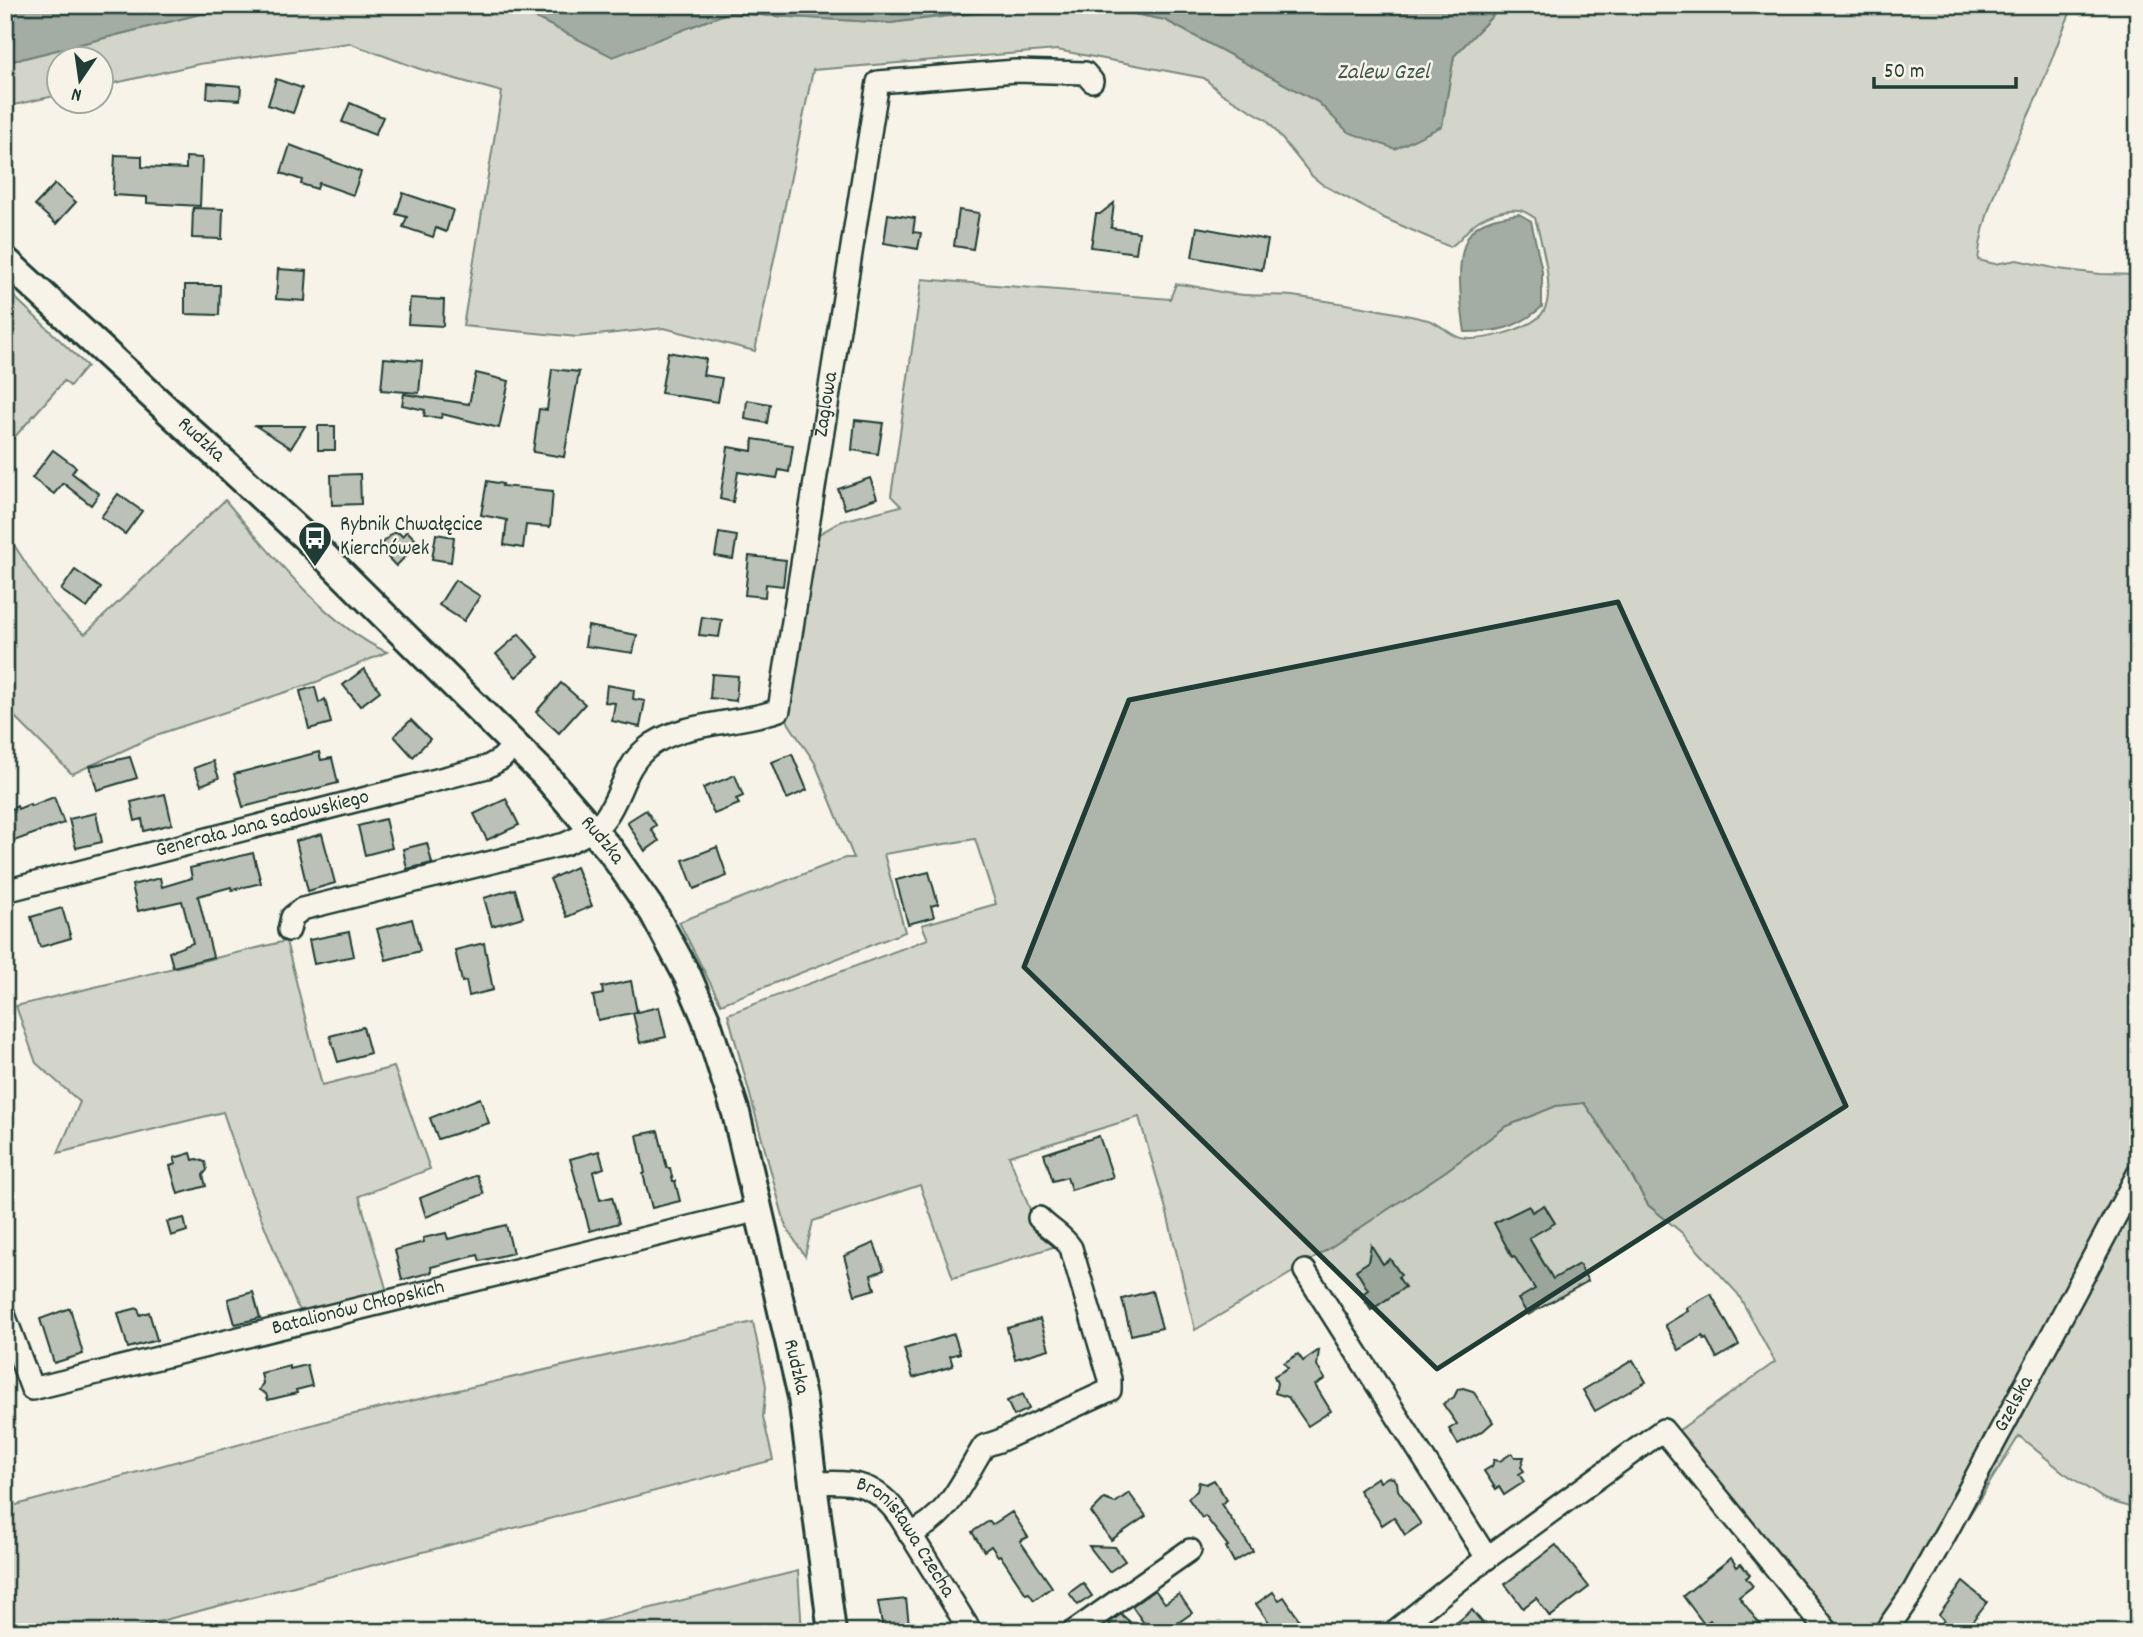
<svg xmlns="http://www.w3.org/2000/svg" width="2143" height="1637" viewBox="0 0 2143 1637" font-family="Dekko,sans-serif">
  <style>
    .green { fill: #d3d5ca; stroke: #79897f; stroke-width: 2 }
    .water { fill: #a4ada3; stroke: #6f8077; stroke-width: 2 }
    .building { fill: #bbc1b6; stroke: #1f3d34; stroke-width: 2 }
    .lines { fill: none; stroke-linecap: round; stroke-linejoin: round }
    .minor-casing { stroke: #1f3d34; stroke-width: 26 }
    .major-casing { stroke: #1f3d34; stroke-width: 32 }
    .minor { stroke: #f7f3e8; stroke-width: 21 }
    .major { stroke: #f7f3e8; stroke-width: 26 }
    .marked { fill: #1f3d34; fill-opacity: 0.2; stroke: #1f3d34; stroke-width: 5; stroke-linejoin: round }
    .labels { text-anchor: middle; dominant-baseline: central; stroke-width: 5; stroke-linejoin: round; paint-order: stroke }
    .street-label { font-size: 21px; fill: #1f3d34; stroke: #f7f3e8 }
    .poi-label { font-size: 21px; fill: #1f3d34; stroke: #f7f3e8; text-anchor: start }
    .water-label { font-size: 23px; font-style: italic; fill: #405950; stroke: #f7f3e8 }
  </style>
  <rect width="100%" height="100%" fill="#f7f3e8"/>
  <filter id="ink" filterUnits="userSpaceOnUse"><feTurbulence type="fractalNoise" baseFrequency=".0143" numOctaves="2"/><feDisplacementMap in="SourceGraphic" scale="14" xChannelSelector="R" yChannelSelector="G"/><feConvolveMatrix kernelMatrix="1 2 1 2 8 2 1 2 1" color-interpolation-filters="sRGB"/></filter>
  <g filter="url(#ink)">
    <g class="green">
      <path d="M 236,5 L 510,5 L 613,56 L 727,13 L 890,23 L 1045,5 L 1089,5 L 1165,20 L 1318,102 L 1348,132 L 1442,126 L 1454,56 L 1499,9 L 1518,5 L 2074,5 C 2059,35 2051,65 2038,94 C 2015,148 1984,200 1978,260 L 1995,264 L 2017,260 L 2058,269 L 2100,274 L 2138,275 L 2138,1510 L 2104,1499 L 2063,1472 L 2019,1436 L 1915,1602 L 1904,1591 L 1874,1632 L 1836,1632 L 1678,1431 L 1775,1362 L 1738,1294 L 1681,1232 L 1648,1205 L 1621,1157 L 1584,1103 L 1556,1106 L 1505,1127 L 1446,1171 L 1298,1269 L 1195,1330 L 1166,1209 L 1139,1117 L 1009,1156 L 1038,1230 L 1063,1244 L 953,1278 L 920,1185 L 813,1221 L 805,1256 L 786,1227 L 728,1014 L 928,939 L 922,925 L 996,904 L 975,839 L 884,854 L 905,932 L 721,1004 L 679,922 L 845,858 L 854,858 L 815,763 L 789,724 L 783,709 L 812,538 L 842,521 L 901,506 L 891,496 L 922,279 L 1170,299 L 1176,284 C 1196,285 1214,292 1234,294 C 1253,297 1273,294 1292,296 C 1335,302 1386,310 1428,320 C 1440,323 1449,335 1461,338 C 1481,342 1527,330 1541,315 C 1558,297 1541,241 1535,218 C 1530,215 1525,211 1519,210 C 1504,208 1481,216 1471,227 C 1463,234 1460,241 1450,247 L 1384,218 L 1323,185 L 1312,176 L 1267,120 L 1221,93 L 1204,78 L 1057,50 L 813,70 L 755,351 L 664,328 L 577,337 L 463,326 L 502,92 L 420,69 L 349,43 L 199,64 L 102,86 L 102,60 L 60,60 L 59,95 L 5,107 L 5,63 Z"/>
      <path d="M 5,288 L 87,366 L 70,386 L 64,381 L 5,448 Z"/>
      <path d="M 225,500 C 266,548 329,628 387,652 L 319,681 L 159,734 L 72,774 L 15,717 L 5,703 L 5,532 C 32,569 47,606 85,634 Z"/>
      <path d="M 286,941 L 322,1085 L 394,1067 L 430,1169 L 359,1196 L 388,1295 L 303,1314 L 296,1304 L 246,1180 L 223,1112 L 58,1153 L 80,1102 L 36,1063 L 16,1006 Z"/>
      <path d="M 753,1322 L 766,1386 L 763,1417 L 773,1460 L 119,1632 L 5,1632 L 5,1508 L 337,1418 Z"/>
      <path d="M 798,1571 L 802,1632 L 556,1632 Z"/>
    </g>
    <g class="water">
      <path d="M 5,5 L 236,5 L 5,63 Z"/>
      <path d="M 510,5 L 1029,5 L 890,23 L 727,13 L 613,57 Z"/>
      <path d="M 1089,5 L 1518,5 L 1499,9 L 1454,56 L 1442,126 L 1395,149 L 1348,132 L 1318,102 L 1165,20 Z"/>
      <path d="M 1519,214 L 1531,221 L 1542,271 L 1542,307 C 1516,329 1498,332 1465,332 C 1461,306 1453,251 1473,230 C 1485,218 1503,217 1519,214 Z"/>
    </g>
    <g class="building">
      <path d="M 276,79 L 302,88 L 293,113 L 268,105 Z"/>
      <path d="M 208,83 L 241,86 L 240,100 L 207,98 Z"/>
      <path d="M 350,103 L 383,117 L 375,135 L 342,122 Z"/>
      <path d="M 290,145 L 361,172 L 353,195 L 319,183 L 317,189 L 301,184 L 302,180 L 281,173 Z"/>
      <path d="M 115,155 L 142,156 L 142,167 L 186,169 L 186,157 L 202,158 L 200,206 L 147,203 L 147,197 L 113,195 Z"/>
      <path d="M 55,184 L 76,202 L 56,224 L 35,205 Z"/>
      <path d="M 403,193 L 453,210 L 446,232 L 436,228 L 433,237 L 403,227 L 407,217 L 396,214 Z"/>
      <path d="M 1114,203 L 1111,228 L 1139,232 L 1136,253 L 1091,247 L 1096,214 L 1100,214 Z"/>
      <path d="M 193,208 L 223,209 L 222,239 L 192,238 Z"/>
      <path d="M 959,210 L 979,213 L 973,249 L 954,246 Z"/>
      <path d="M 888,214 L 915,218 L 913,232 L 921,233 L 918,249 L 884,243 Z"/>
      <path d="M 1197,227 L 1268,240 L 1262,270 L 1192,257 Z"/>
      <path d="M 278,269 L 307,271 L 305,301 L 276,299 Z"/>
      <path d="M 185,285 L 220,285 L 219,315 L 185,314 Z"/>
      <path d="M 410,298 L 444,300 L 443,326 L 408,324 Z"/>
      <path d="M 668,352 L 706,359 L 703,375 L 722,378 L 718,402 L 661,393 Z"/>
      <path d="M 384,358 L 422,361 L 419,393 L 381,390 Z"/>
      <path d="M 552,369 L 579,372 L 564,457 L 533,452 L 539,409 L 547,410 Z"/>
      <path d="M 476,373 L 509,381 L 499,428 L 442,414 L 441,418 L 424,416 L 425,410 L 402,405 L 404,394 L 469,404 Z"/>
      <path d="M 747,400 L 770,404 L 767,423 L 745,419 Z"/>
      <path d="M 855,420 L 883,423 L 878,454 L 852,450 Z"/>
      <path d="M 256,426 L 305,426 L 291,448 Z"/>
      <rect x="318" y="426" width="17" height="24"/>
      <path d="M 753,439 L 793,445 L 789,472 L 779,470 L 777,478 L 738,472 L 733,502 L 720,499 L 728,447 L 752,451 Z"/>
      <path d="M 53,450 L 76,467 L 72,473 L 99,494 L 91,505 L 63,483 L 54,494 L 32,478 Z"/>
      <path d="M 360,474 L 361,504 L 332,505 L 331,475 Z"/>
      <path d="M 870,478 L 877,498 L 845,509 L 838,489 Z"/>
      <path d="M 487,481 L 503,484 L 502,486 L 553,491 L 550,527 L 526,525 L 523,548 L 504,545 L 507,520 L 481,515 Z"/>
      <path d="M 118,494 L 142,511 L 125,534 L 101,517 Z"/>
      <path d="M 407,531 L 419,543 L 396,566 L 378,547 L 393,533 L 399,533 L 402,536 Z"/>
      <path d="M 719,533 L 737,536 L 733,559 L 715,556 Z"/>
      <path d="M 436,534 L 454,537 L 451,562 L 432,559 Z"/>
      <path d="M 749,556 L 786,560 L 783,586 L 766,584 L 765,597 L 745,595 Z"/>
      <path d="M 75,570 L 101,588 L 87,608 L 61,590 Z"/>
      <path d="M 455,580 L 480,596 L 464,621 L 439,605 Z"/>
      <path d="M 702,617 L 722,620 L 719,637 L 699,635 Z"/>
      <path d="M 588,626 L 637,635 L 633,653 L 585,646 Z"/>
      <path d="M 519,634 L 539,657 L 516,677 L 496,654 Z"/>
      <path d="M 364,669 L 380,691 L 360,706 L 343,685 Z"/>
      <path d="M 712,674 L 738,676 L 736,701 L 710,698 Z"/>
      <path d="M 561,683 L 585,704 L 559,733 L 536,712 Z"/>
      <path d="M 607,685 L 634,690 L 633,699 L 645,701 L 640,727 L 612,721 L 615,703 L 605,702 Z"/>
      <path d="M 315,687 L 319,703 L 325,699 L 331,723 L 309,729 L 300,691 Z"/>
      <path d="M 411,720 L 430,739 L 413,757 L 394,736 Z"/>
      <path d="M 319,752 L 321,760 L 332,758 L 338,783 L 243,807 L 234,774 Z"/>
      <path d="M 792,754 L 807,790 L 787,799 L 772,762 Z"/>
      <path d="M 130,757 L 137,778 L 97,790 L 90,766 Z"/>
      <path d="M 213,761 L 219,778 L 201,785 L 194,768 Z"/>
      <path d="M 735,775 L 743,796 L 736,799 L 739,804 L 714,814 L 703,788 Z"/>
      <path d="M 165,794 L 172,824 L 144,831 L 142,819 L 135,821 L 131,802 Z"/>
      <path d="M 54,797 L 64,823 L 11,842 L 5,829 L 5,812 L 17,806 L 18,809 L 30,804 L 31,806 Z"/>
      <path d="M 506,799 L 519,825 L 487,840 L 474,814 Z"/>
      <path d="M 646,810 L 656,825 L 651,829 L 659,841 L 645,851 L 627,822 Z"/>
      <path d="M 96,813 L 102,842 L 76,848 L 69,819 Z"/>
      <path d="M 385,819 L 392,848 L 365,855 L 358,826 Z"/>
      <path d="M 322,834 L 335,883 L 308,891 L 296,841 Z"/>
      <path d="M 427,843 L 432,863 L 407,869 L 403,849 Z"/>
      <path d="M 717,847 L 727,876 L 694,889 L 683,860 Z"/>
      <path d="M 253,853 L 261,883 L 232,890 L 231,887 L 198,896 L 213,957 L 173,967 L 169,952 L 193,943 L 182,901 L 138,911 L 132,885 L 160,878 L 162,887 L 192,878 L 190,868 Z"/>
      <path d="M 576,867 L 592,906 L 567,917 L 550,879 Z"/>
      <path d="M 929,872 L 938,904 L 931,906 L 934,917 L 908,924 L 896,880 Z"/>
      <path d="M 515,889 L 523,917 L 492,926 L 484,898 Z"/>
      <path d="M 62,908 L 71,938 L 40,947 L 31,917 Z"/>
      <path d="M 412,919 L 420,951 L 386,960 L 377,929 Z"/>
      <path d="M 349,932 L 354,956 L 314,964 L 309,940 Z"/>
      <path d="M 484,943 L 493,990 L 469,996 L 466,981 L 462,982 L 455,950 Z"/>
      <path d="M 631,981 L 637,1012 L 598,1020 L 593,996 L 603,994 L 602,987 Z"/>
      <path d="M 659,1007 L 666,1037 L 640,1043 L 633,1013 Z"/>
      <path d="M 363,1027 L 370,1053 L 338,1062 L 330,1036 Z"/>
      <path d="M 480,1098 L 489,1123 L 438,1139 L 430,1118 Z"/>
      <path d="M 658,1131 L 667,1168 L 670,1168 L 673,1181 L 675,1181 L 680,1201 L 652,1208 L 643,1174 L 645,1173 L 637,1135 Z"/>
      <path d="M 1099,1136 L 1113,1177 L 1071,1190 L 1067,1177 L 1053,1181 L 1044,1154 Z"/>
      <path d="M 599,1151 L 604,1168 L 593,1172 L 600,1200 L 612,1197 L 619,1223 L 590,1231 L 570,1159 Z"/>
      <path d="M 191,1153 L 193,1160 L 197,1159 L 205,1162 L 207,1170 L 203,1175 L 206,1186 L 178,1194 L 170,1166 L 176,1164 L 174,1158 Z"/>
      <path d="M 477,1175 L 484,1194 L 426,1217 L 420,1198 Z"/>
      <path d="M 1544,1205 L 1555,1223 L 1529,1238 L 1553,1279 L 1579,1264 L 1588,1281 L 1528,1315 L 1518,1299 L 1535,1289 L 1514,1256 L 1512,1257 L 1494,1223 L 1529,1206 L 1532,1212 Z"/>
      <path d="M 184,1218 L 187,1231 L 171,1236 L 167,1222 Z"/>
      <path d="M 506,1225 L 513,1253 L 480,1261 L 478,1255 L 431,1267 L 432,1272 L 402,1280 L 395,1250 L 424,1242 L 423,1238 L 446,1233 L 448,1239 Z"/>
      <path d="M 874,1243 L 884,1270 L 871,1275 L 875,1289 L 855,1295 L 844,1256 Z"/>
      <path d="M 1371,1245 L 1383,1264 L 1390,1259 L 1401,1275 L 1398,1277 L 1405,1287 L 1371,1310 L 1361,1295 L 1368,1290 L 1356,1270 L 1368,1262 Z"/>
      <path d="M 1152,1291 L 1162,1328 L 1131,1335 L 1122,1299 Z"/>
      <path d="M 253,1292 L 260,1318 L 235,1324 L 228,1299 Z"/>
      <path d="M 1711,1294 L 1739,1345 L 1717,1358 L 1706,1338 L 1704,1339 L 1703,1336 L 1679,1350 L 1665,1325 L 1688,1311 L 1686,1308 Z"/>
      <path d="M 70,1308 L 83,1354 L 54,1363 L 40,1319 Z"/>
      <path d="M 138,1308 L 140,1315 L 149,1312 L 157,1340 L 128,1348 L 118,1313 Z"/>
      <path d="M 1040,1319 L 1049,1349 L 1015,1359 L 1007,1328 Z"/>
      <path d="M 954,1334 L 960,1353 L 950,1356 L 953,1366 L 913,1378 L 904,1349 Z"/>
      <path d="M 1319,1350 L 1317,1366 L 1325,1379 L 1315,1385 L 1331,1411 L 1308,1426 L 1288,1397 L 1275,1393 L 1277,1383 L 1274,1376 L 1288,1368 L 1284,1363 L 1298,1354 L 1303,1361 Z"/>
      <path d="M 1633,1360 L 1646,1382 L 1595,1411 L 1583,1390 Z"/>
      <path d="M 307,1365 L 312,1386 L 296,1390 L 297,1393 L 268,1400 L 266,1394 L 259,1390 L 263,1383 L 261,1373 L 290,1366 L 290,1369 Z"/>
      <path d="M 1463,1388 L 1473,1391 L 1493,1422 L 1483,1431 L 1458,1444 L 1449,1429 L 1457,1424 L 1443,1404 L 1454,1397 L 1458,1389 Z"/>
      <path d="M 1023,1394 L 1029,1409 L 1014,1416 L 1007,1401 Z"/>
      <path d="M 1512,1453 L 1515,1457 L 1524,1457 L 1521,1467 L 1524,1471 L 1519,1474 L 1524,1482 L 1504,1495 L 1499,1487 L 1496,1489 L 1484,1471 L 1492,1466 L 1494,1460 L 1500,1461 Z"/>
      <path d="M 1378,1477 L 1380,1482 L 1388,1477 L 1393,1478 L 1397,1482 L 1398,1490 L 1421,1524 L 1405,1535 L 1394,1517 L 1382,1525 L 1359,1490 Z"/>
      <path d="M 1214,1480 L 1227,1500 L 1221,1504 L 1253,1551 L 1234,1562 L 1226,1547 L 1228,1546 L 1205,1516 L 1202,1518 L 1188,1498 L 1197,1491 L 1199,1482 L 1206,1484 Z"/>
      <path d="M 1129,1493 L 1146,1516 L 1111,1540 L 1091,1512 L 1104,1499 L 1115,1503 Z"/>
      <path d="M 1012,1512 L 1028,1537 L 1020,1541 L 1052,1587 L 1034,1600 L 1029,1593 L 1026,1594 L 1000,1555 L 998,1556 L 991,1546 L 984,1551 L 972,1532 L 989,1521 L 992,1525 Z"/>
      <path d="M 1556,1545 L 1589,1587 L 1550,1617 L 1536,1598 L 1523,1608 L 1505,1584 Z"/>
      <path d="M 1089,1546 L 1115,1547 L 1125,1561 L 1109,1572 Z"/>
      <path d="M 1731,1558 L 1737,1567 L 1741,1564 L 1750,1575 L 1746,1578 L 1753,1586 L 1739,1597 L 1766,1632 L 1719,1632 L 1710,1620 L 1704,1624 L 1683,1596 Z"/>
      <path d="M 1963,1582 L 1987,1602 L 1964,1632 L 1936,1632 L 1944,1620 L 1939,1615 Z"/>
      <path d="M 1083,1583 L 1092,1596 L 1078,1605 L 1069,1593 Z"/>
      <path d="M 1155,1590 L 1165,1603 L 1179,1594 L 1192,1613 L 1165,1632 L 1150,1632 L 1132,1606 Z"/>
      <path d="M 1273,1592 L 1279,1600 L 1284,1597 L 1300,1621 L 1284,1632 L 1276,1632 L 1256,1604 Z"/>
      <path d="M 906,1599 L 909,1625 L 883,1629 L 878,1602 Z"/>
      <path d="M 1472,1610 L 1490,1632 L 1446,1632 Z"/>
      <path d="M 1121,1614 L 1130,1622 L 1115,1632 L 1109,1623 Z"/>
    </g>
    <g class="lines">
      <g class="minor-casing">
        <g id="minor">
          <path id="s1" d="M 5,891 L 487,767 L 501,759 L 515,745"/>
          <path id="s2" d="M 289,930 L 292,917 L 302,909 L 565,844 C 579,837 596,831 605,818 C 621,797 624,767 646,749 C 679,721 738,725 779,710 L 878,82 L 1016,71 L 1085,73 L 1092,81"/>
          <path d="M 1305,1271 L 1487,1558 L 1663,1430 L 1828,1632"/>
          <path id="s3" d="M 5,1317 L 32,1389 L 759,1210"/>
          <path id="s4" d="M 815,1483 C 855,1481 876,1483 900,1517 L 971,1632"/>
          <path d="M 910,1534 C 951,1515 961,1482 984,1446 L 999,1441 L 1110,1390 L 1110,1379 L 1071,1248 C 1063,1235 1050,1230 1039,1218"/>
          <path d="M 1073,1632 L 1190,1550"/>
          <path d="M 1394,1632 L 1487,1558"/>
          <path id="s5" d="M 1885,1632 L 1913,1592 L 1948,1529 L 2138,1174"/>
        </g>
      </g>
      <g class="major-casing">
        <g id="major">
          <path id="s6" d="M 5,260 L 305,537 L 543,773 L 610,850 L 653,912 L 688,977 L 706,1019 L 736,1113 L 802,1397 L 832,1632"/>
        </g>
      </g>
      <use href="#minor" class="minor"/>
      <use href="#major" class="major"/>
    </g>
  </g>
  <path class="marked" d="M 1618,602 L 1846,1106 L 1437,1369 L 1024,967 L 1129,700 Z"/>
  <defs>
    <g id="bus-pin" transform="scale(1.75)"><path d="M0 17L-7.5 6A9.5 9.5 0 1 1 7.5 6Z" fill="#1f3d34" stroke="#f7f3e8"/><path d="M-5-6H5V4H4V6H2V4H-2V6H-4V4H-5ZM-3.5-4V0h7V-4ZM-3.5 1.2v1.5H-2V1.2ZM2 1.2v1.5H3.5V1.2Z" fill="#fff"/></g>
  </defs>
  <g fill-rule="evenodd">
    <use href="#bus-pin" x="315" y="538"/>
  </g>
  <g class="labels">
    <g class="street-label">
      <text stroke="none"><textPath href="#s2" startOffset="875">Żaglowa</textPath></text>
      <text stroke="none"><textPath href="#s6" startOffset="266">Rudzka</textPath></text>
      <text stroke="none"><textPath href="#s1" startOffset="266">Generała Jana Sadowskiego</textPath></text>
      <text stroke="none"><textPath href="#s6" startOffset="833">Rudzka</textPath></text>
      <text stroke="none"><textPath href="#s3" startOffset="413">Batalionów Chłopskich</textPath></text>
      <text stroke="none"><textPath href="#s6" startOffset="1400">Rudzka</textPath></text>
      <text stroke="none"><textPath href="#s5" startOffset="262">Gzelska</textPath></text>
      <text stroke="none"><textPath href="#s4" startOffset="116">Bronisława Czecha</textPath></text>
    </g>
    <g class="poi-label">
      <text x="340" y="526">Rybnik Chwałęcice<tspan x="340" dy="24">Kierchówek</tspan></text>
    </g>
    <g class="water-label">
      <text x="1383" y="73">Zalew Gzel</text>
    </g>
  </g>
  <rect width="2143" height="1637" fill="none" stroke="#f7f3e8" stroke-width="28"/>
  <rect x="14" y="14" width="2115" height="1609" fill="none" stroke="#1f3d34" stroke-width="2.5" filter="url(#ink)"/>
  <g transform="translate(80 80) rotate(193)"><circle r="33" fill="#f7f3e8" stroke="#a1aaa0" stroke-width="2"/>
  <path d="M0-5L12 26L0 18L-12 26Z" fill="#1f3d34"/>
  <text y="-10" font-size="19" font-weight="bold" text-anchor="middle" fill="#1f3d34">N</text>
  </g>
  <path d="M1874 77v10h142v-10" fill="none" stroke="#1f3d34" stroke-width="3.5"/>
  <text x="1884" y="77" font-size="21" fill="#1f3d34" stroke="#f7f3e8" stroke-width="5" paint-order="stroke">50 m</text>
</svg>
